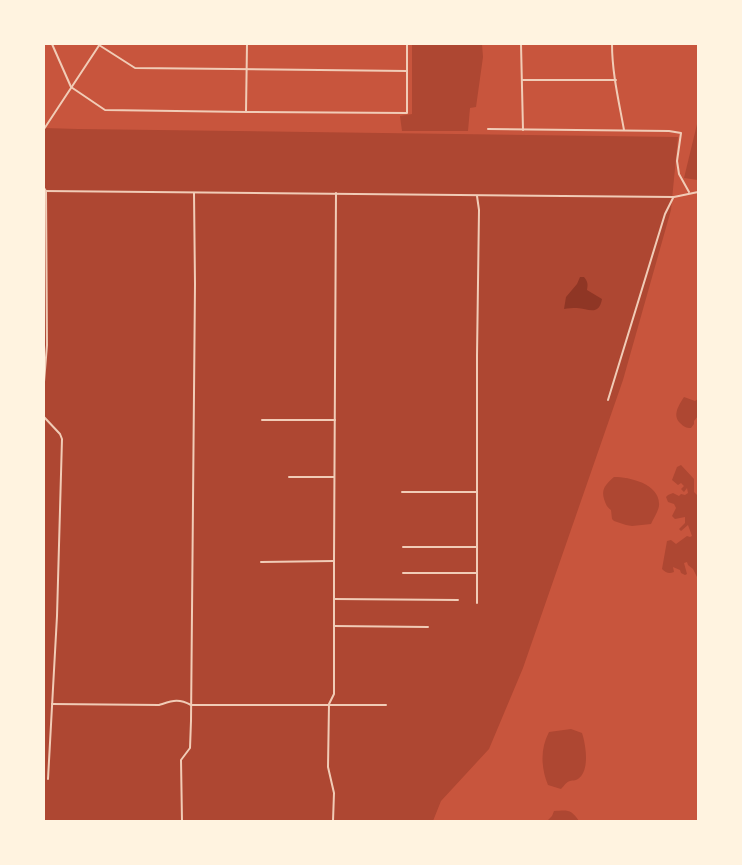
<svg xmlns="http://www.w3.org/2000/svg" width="742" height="865" viewBox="0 0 742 865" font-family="'DejaVu Sans',sans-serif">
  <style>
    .green { fill: #ae4732 }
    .water { fill: #8f3625 }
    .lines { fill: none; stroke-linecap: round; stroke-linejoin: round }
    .minor { stroke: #f1ccb7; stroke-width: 2 }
  </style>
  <rect width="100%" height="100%" fill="#c8553d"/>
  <g class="green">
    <path d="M 412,44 L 482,44 L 483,57 L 476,107 L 470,108 L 468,131 L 402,131 L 400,116 L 412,114 Z"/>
    <path d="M 698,120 L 698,180 L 684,178 Z"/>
    <path d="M 44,128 L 78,129 L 678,137 L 671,210 L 623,380 L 523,668 L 489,749 L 441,801 L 433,821 L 44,821 Z"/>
    <path d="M 684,397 L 695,401 L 698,399 L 698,416 L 694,421 L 694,424 L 691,428 C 686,428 684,427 680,423 C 672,415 679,405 684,397 Z"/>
    <path d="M 681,465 L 694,479 L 694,492 L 698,496 L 698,579 L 693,569 L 688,565 L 687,562 L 684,563 L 687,574 L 685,575 L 681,573 L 680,570 L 673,567 L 674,572 C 669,574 666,573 662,569 L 667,541 L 671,540 L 676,544 L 687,536 L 690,537 L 692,536 L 688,525 L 681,531 L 679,529 L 685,523 L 685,517 L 675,519 L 672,516 L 676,508 L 674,504 L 668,502 L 666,497 L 668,495 L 673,493 L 679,496 L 681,494 L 685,495 L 688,493 L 687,488 L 684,492 L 681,489 L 684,486 L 681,483 L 678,485 L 672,480 L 677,467 Z"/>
    <path d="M 614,477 C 630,477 661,484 659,506 C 658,512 653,519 651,524 L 632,526 L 626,525 L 614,521 L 612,519 L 611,510 C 607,507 606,505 604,499 C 601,489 606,484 614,477 Z"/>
    <path d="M 571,729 L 582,733 C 586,745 590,771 578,779 C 575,781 573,780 570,781 C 566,782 564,786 561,789 L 548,785 C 541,768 540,749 549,732 Z"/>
    <path d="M 554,811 C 568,810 571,809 579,821 L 547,821 L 552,816 Z"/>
  </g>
  <path class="water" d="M 580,277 L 584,277 C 588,282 588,284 587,290 L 602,299 C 599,316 589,309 577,308 C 572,308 568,308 564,309 L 566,297 L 577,284 Z"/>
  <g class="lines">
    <g class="minor">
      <path d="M 52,44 L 71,87 L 105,110 L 246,112 L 407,113 L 407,44"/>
      <path d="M 98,44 L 99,45 L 135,68 L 407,71"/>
      <path d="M 521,44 L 523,130"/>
      <path d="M 612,44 C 612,73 619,102 624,130"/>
      <path d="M 522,80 L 616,80"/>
      <path d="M 246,111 L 247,44"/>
      <path d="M 44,129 L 100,44"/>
      <path d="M 488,129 L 669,131 L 681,133 L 677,161 L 679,174 L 689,192"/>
      <path d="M 44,188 L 46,191 L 47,345 L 44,382"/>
      <path d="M 44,191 L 674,197 L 698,192"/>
      <path d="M 608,400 L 665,214 L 673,198"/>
      <path d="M 44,417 L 60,434 L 62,439 L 57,616 L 48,779"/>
      <path d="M 262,420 L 335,420"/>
      <path d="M 289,477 L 334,477"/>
      <path d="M 402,492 L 477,492"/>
      <path d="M 403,547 L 477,547"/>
      <path d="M 261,562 L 334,561"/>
      <path d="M 403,573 L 477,573"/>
      <path d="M 334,599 L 458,600"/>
      <path d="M 477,603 L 477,356 L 479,210 L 477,196"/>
      <path d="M 334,626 L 428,627"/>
      <path d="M 52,704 L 159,705 C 172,701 178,698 191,705 L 386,705"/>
      <path d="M 182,821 L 181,760 L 190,748 L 191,721 L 195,284 L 194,193"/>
      <path d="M 333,821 L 334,793 L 328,767 L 329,704 L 334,694 L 334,561 L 336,193"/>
    </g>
  </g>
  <rect width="742" height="865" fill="none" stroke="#fff3e0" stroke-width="90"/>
</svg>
